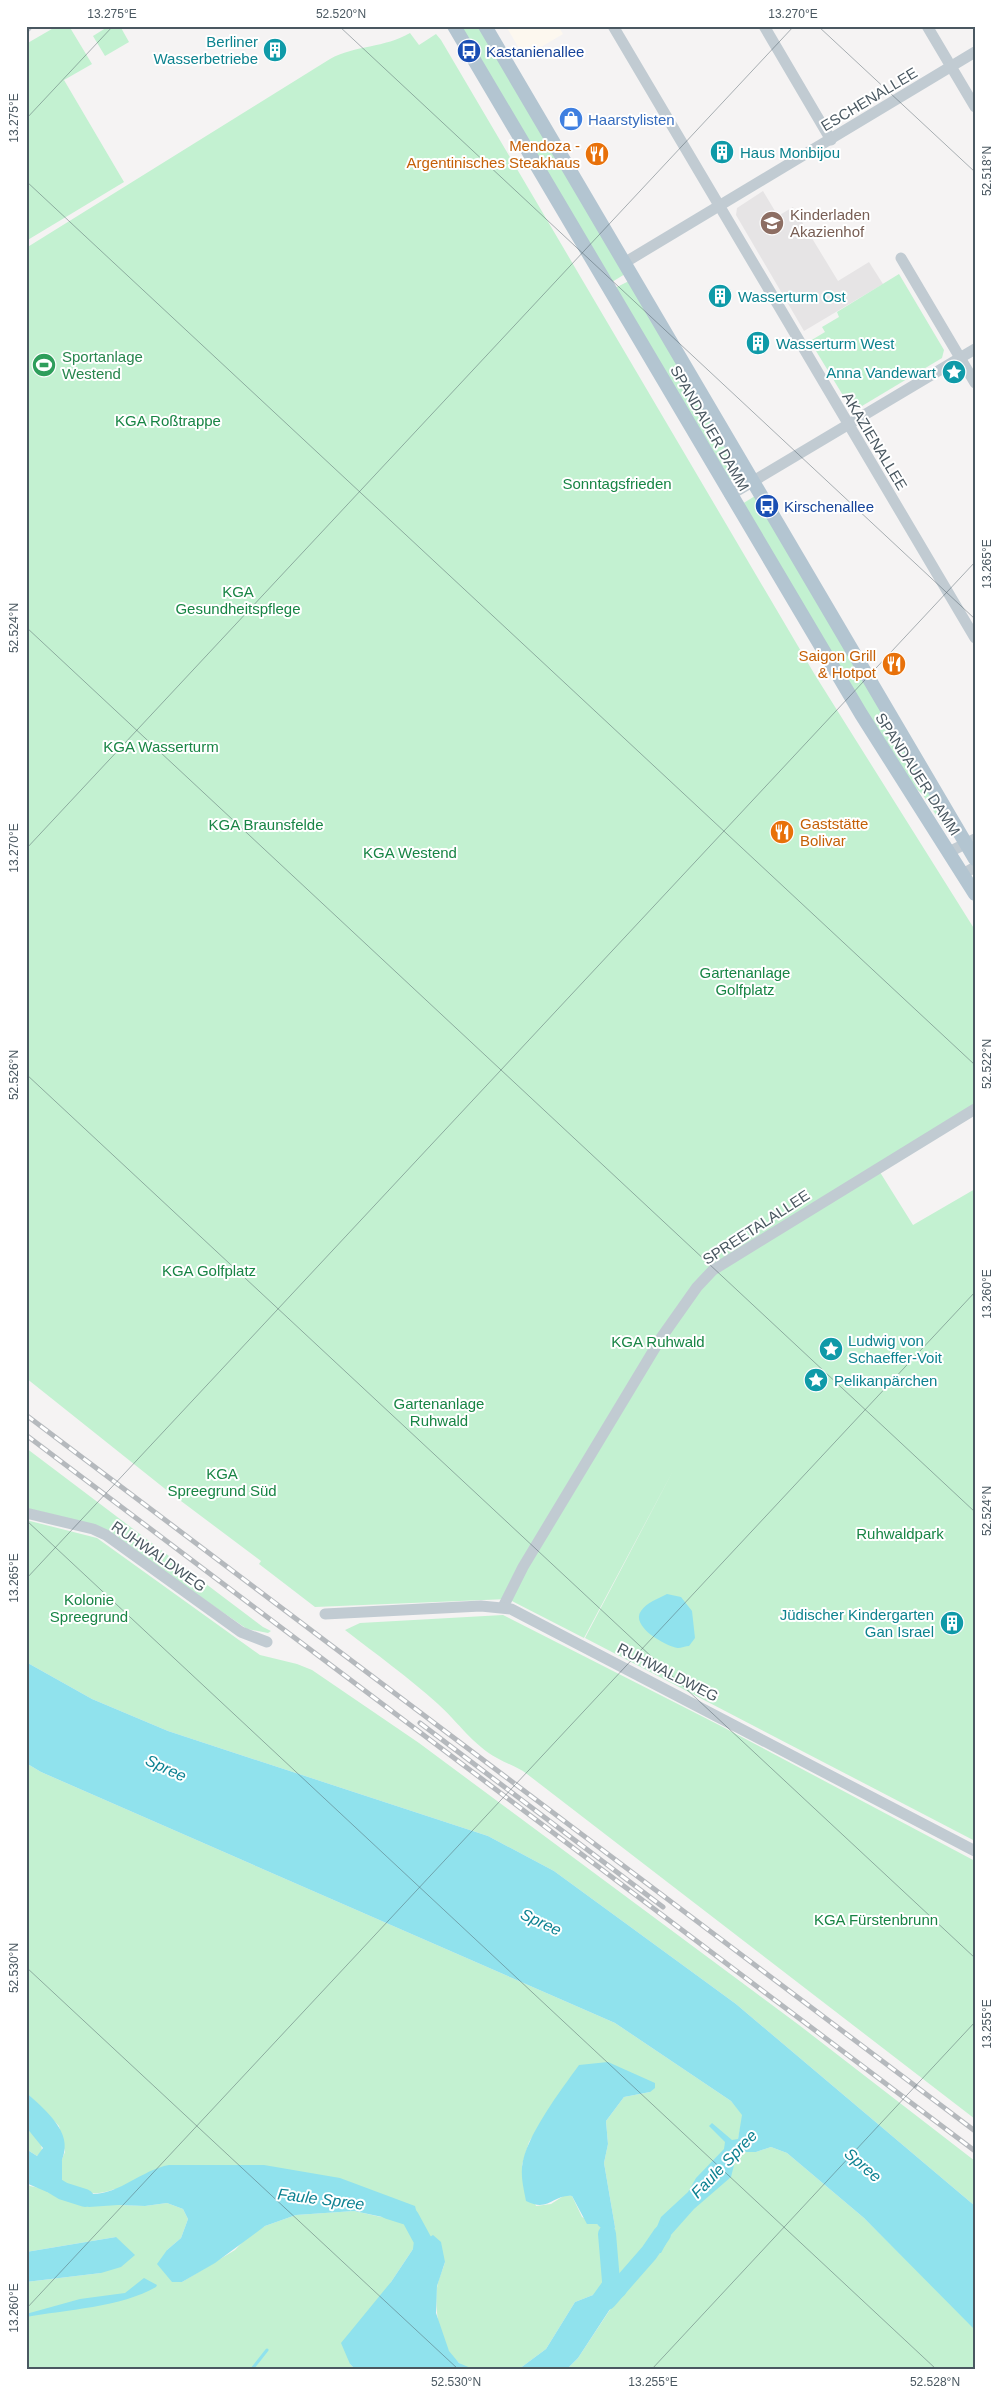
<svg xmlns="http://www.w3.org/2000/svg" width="1001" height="2395" viewBox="0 0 1001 2395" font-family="Arial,sans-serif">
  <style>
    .commercial { fill: #fdf8ef }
    .education { fill: #e6e4e5 }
    .green { fill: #c3f1d1; fill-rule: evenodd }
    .water { fill: #90e2ed }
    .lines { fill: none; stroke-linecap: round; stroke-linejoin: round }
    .stream { stroke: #90e2ed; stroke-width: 3 }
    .river { stroke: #90e2ed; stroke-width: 18 }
    .minor { stroke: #c1cbd2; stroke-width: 11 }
    .major { stroke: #b3c5d1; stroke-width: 14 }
    .rail-casing { stroke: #b5b9bd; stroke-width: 5 }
    .rail { stroke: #fff; stroke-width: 3; stroke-dasharray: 9; stroke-linecap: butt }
    .ticks { fill: none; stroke: #4a5861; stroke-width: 1; stroke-opacity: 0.45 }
    .labels { text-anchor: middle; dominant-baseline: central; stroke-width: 4; stroke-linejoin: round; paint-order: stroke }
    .culture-label { font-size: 15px; fill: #0d838f; stroke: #fff; text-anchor: start }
    .transit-label { font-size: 15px; fill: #164399; stroke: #fff; text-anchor: start }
    .street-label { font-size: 15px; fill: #4a5861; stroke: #fff }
    .shop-label { font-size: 15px; fill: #366cbe; stroke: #fff; text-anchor: start }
    .food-label { font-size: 15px; fill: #c56008; stroke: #fff; text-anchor: end }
    .education-label { font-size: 15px; fill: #785e54; stroke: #fff; text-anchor: start }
    .leisure-label { font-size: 15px; fill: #27864d; stroke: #fff; text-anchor: start }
    .park-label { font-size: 15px; fill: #188545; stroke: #fff }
    .water-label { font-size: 16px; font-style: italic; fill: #0d8292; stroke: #fff }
    .neatline { fill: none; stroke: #4a5861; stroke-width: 2 }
    .ticks-label { font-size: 12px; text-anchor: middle; fill: #4a5861 }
  </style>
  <rect width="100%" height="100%" fill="#f5f3f3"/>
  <path class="commercial" d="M 506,26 L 558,26 L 563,34 L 524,57 Z"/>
  <path class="education" d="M 763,191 L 778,216 L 793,207 L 838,281 L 869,262 L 883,284 L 804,331 L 736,215 L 737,208 Z"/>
  <g class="green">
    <path d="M 57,26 L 69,26 L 92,64 L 64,80 L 124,182 L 26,241 L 26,44 Z"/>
    <path d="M 109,26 L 120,26 L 129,42 L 105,56 L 93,36 Z"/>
    <path d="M 460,26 L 478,26 L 625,274 L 612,282 Z"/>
    <path d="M 410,33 L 419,45 L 436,34 L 441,40 L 815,675 L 975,930 L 975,1109 L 878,1169 L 913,1225 L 975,1189 L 975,1841 L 585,1638 L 674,1469 L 584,1638 L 508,1599 L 315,1607 L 259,1564 L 261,1561 L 169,1492 L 26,1378 L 26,248 L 330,59 C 355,45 385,48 410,33 Z"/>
    <path d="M 899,274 L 944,350 L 942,358 L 857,409 L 850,407 L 810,341 L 825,332 L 822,327 L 839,317 L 837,312 Z"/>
    <path d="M 629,281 L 742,473 L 728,481 L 615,288 Z"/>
    <path d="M 755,496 L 952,829 L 947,832 L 923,795 L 906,779 L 742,504 Z"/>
    <path d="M 26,1448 L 263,1627 L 271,1631 L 268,1633 L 247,1629 L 96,1525 L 26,1508 Z"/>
    <path d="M 26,1520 L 97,1538 L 260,1655 L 297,1664 L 312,1670 L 419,1743 L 799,2025 L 975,2161 L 975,2206 L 736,2004 L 554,1871 L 488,1836 L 168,1731 L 92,1699 L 26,1662 Z"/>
    <path d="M 503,1615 L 721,1726 L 975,1861 L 975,2119 L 527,1774 C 518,1767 507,1764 497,1758 C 473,1745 458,1722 438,1704 C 408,1677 376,1654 345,1630 L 360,1623 Z"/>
    <path d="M 26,1763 L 41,1772 L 615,2023 L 731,2101 L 743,2115 L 738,2139 L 756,2152 L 771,2147 L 787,2153 L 864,2218 L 971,2324 L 975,2330 L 975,2369 L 567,2369 L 578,2358 L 621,2293 L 593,2295 L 575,2302 L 546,2349 L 519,2369 C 505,2369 488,2371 473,2369 C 441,2363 434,2314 437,2288 C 438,2279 443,2270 445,2262 L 415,2246 L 391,2282 L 350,2364 L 355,2369 L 26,2369 L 26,2282 L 101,2273 L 116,2237 L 26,2252 L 26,2183 L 30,2186 L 49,2190 L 57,2179 L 57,2171 L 65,2152 L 59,2126 L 26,2092 ZM 579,2066 L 650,2092 L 624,2097 L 606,2121 L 608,2144 L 604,2163 L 615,2227 L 614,2232 L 582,2217 L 572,2196 L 565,2195 L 551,2204 L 536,2206 L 522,2165 L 529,2142 ZM 67,2186 C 87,2194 94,2196 115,2189 L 417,2214 L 381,2217 L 354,2211 L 296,2215 L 265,2226 L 250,2234 L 235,2250 L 182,2282 L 167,2250 L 181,2238 L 188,2219 L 183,2209 L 167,2203 L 145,2206 L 118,2205 L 63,2191 Z"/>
    <path d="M 26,2127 L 41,2143 L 42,2151 L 37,2156 L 26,2149 Z"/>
  </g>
  <g class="water">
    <path d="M 667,1594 L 681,1597 L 692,1611 L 695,1638 L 689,1646 C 686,1646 681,1648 678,1648 C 665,1646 630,1626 641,1611 C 647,1602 658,1599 667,1594 Z"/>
    <path d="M 26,1662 L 92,1699 L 168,1731 L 488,1836 L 554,1871 L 736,2004 L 975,2206 L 975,2330 L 864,2218 L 787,2153 L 771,2147 L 756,2152 L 741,2152 L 736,2157 L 731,2177 L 694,2209 L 670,2236 L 661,2253 L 649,2253 L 648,2248 L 661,2217 L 688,2192 L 696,2178 L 724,2149 L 725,2142 L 709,2126 L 712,2123 L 732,2140 L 738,2139 L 742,2115 L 731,2101 L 615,2023 L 41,1772 L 26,1763 Z"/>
    <path d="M 608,2062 L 655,2083 L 655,2088 L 650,2092 L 624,2097 L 606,2121 L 608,2144 L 604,2163 L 615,2227 L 614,2232 L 607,2234 L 597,2224 L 587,2224 L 572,2196 C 553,2194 549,2213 526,2201 C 524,2190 521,2179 522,2167 C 525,2137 561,2090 579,2065 Z"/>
    <path d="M 26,2092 C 41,2107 70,2128 64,2153 C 62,2163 56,2168 57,2179 L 47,2192 L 26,2183 L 26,2149 L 37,2156 L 43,2148 L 26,2127 Z"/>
    <path d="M 169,2165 L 264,2165 L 340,2178 L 415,2206 L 417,2214 L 406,2222 L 354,2211 L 296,2215 L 265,2226 L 215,2263 L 182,2282 L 172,2282 L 157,2264 L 167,2250 L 181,2238 L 188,2219 L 183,2209 L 167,2203 L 145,2206 L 118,2205 L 89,2207 L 61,2195 L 67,2186 C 74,2189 82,2194 89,2194 C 118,2196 141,2170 169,2165 Z"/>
    <path d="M 433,2235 L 441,2242 L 445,2262 L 437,2286 L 436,2313 L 449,2351 L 459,2363 L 473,2369 L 355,2369 L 350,2364 L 341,2343 L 391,2282 L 415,2246 Z"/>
    <path d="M 116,2237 L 135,2255 L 121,2267 L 101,2273 L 26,2282 L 26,2252 Z"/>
    <path d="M 144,2278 L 157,2285 L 156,2287 C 122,2307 65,2310 26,2317 L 26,2314 L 80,2299 L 125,2293 Z"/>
    <path d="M 615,2278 L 624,2283 L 625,2286 L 620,2298 L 614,2303 L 578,2358 L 567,2369 L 519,2369 L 546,2349 L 575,2302 L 593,2295 L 603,2281 Z"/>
  </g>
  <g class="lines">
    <path class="stream" d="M 252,2369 L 267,2350"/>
    <g class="river">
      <path d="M 53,2161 L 53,2185 L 63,2191 L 85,2198"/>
      <path d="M 388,2210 L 410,2217 L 423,2241 L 420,2265"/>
      <path d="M 607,2234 L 611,2281 L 618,2289"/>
      <path d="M 607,2301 L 649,2253 L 662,2234"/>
    </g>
    <g class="minor">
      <path d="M 613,26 L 975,638"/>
      <path d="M 764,26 L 831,140"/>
      <path d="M 927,26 L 975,107"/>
      <path d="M 26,27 L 27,26"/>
      <path d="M 901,258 L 975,383"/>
      <path d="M 624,263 L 975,52"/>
      <path d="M 730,495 L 975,349"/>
      <path d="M 949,852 L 975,839"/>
      <path d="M 963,874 L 975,867"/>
      <path d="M 26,1513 L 93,1529 L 106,1535 L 241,1632 L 267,1642"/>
      <path d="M 503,1607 L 523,1567 L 661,1338 L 697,1287 L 713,1270 L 975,1109"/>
      <path d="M 325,1614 L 481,1606 L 511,1609 L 975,1851"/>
    </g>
    <g class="major">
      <path d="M 454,26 L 861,714 L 975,894"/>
      <path d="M 485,26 L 975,859"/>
    </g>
    <g class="rail-casing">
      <g id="rail">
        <path d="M 26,1415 L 975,2131"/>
        <path d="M 26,1435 L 975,2151"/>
        <path d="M 420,1723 L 663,1907"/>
      </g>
    </g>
    <use href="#rail" class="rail"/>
  </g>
  <path class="ticks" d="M 339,26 L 975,619M 818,26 L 975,172M 26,119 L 113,26M 26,181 L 975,1065M 26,627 L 975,1512M 26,849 L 794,26M 26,1074 L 975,1958M 26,1520 L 936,2369M 26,1579 L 975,562M 26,1967 L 458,2369M 26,2309 L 975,1292M 652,2369 L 975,2022"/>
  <defs>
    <g id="building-disc" transform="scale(1.25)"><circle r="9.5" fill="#0f9aa8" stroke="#fff"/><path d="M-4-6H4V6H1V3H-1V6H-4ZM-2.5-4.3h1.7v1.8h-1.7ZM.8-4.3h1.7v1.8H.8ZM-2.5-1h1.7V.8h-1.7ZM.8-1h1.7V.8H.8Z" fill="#fff"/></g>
    <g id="bus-disc" transform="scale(1.25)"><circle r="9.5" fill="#1a4fb4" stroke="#fff"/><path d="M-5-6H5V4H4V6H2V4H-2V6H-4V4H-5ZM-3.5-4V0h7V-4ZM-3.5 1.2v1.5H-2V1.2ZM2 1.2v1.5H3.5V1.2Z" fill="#fff"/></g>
    <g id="shop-disc" transform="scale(1.25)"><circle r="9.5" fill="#3f7fe0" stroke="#fff"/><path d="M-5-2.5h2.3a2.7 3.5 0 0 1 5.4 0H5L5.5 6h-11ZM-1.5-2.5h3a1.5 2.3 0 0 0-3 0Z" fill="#fff"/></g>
    <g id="restaurant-disc" transform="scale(1.25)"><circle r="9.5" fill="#e8710a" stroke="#fff"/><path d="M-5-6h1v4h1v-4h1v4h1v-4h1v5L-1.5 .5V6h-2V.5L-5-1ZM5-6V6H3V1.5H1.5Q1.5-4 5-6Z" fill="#fff"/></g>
    <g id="school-disc" transform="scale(1.25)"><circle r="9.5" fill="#8d6e63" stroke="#fff"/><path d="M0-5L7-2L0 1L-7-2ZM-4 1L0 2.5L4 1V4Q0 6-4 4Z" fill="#fff"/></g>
    <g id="stadium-disc" transform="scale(1.25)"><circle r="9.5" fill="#2e9e5b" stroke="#fff"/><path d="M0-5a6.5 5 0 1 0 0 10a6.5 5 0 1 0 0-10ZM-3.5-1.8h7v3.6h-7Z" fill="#fff"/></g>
    <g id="sight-disc" transform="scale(1.25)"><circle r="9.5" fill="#0f9aa8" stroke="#fff"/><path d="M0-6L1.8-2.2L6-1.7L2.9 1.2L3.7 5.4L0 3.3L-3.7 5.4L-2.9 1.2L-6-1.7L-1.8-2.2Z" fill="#fff"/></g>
  </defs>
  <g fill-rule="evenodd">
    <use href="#building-disc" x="275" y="50"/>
    <use href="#bus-disc" x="469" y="51"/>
    <use href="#shop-disc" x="571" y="119"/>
    <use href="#building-disc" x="722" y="152"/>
    <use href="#restaurant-disc" x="597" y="154"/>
    <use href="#school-disc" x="772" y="223"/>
    <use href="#building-disc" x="720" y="296"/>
    <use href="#building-disc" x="758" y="343"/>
    <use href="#stadium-disc" x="44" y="365"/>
    <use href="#sight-disc" x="954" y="372"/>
    <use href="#bus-disc" x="767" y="506"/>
    <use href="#restaurant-disc" x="894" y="664"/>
    <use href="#restaurant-disc" x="782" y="832"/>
    <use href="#sight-disc" x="831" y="1349"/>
    <use href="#sight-disc" x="816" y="1380"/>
    <use href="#building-disc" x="952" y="1623"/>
  </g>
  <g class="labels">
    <g class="culture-label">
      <text x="258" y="41" text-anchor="end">Berliner<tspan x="258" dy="17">Wasserbetriebe</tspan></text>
      <text x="740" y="152">Haus Monbijou</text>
      <text x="738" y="296">Wasserturm Ost</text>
      <text x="776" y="343">Wasserturm West</text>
      <text x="936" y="372" text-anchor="end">Anna Vandewart</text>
      <text x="848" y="1340">Ludwig von<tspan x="848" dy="17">Schaeffer-Voit</tspan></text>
      <text x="834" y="1380">Pelikanpärchen</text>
      <text x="934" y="1614" text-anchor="end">Jüdischer Kindergarten<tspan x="934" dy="17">Gan Israel</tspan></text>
    </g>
    <g class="transit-label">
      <text x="486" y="51">Kastanienallee</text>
      <text x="784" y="506">Kirschenallee</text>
    </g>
    <g class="street-label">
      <text transform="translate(869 99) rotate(-31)">ESCHENALLEE</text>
      <text transform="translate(710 428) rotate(60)">SPANDAUER DAMM</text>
      <text transform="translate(875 441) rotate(59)">AKAZIENALLEE</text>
      <text transform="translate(918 774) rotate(57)">SPANDAUER DAMM</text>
      <text transform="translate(756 1227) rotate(-33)">SPREETALALLEE</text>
      <text transform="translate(159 1556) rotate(35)">RUHWALDWEG</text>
      <text transform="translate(668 1672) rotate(27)">RUHWALDWEG</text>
    </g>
    <g class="shop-label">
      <text x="588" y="119">Haarstylisten</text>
    </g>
    <g class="food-label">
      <text x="580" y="145">Mendoza -<tspan x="580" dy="17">Argentinisches Steakhaus</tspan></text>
      <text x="876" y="655">Saigon Grill<tspan x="876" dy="17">&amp; Hotpot</tspan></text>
      <text x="800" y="823" text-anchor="start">Gaststätte<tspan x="800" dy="17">Bolivar</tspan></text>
    </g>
    <g class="education-label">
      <text x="790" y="214">Kinderladen<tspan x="790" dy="17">Akazienhof</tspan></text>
    </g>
    <g class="leisure-label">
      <text x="62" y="356">Sportanlage<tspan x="62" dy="17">Westend</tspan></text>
    </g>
    <g class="park-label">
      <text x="168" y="420">KGA Roßtrappe</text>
      <text x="617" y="483">Sonntagsfrieden</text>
      <text x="238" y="591">KGA<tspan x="238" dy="17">Gesundheitspflege</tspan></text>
      <text x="161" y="746">KGA Wasserturm</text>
      <text x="266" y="824">KGA Braunsfelde</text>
      <text x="410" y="852">KGA Westend</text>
      <text x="745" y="972">Gartenanlage<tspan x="745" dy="17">Golfplatz</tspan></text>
      <text x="209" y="1270">KGA Golfplatz</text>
      <text x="658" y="1341">KGA Ruhwald</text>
      <text x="439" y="1403">Gartenanlage<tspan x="439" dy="17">Ruhwald</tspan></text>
      <text x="222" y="1473">KGA<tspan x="222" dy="17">Spreegrund Süd</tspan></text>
      <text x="900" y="1533">Ruhwaldpark</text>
      <text x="89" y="1599">Kolonie<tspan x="89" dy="17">Spreegrund</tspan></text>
      <text x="876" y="1919">KGA Fürstenbrunn</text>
    </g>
    <g class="water-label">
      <text transform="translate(166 1768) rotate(25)">Spree</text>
      <text transform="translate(541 1922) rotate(25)">Spree</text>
      <text transform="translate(724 2164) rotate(-46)">Faule Spree</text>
      <text transform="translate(863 2165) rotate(41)">Spree</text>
      <text transform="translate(321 2199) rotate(7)">Faule Spree</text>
    </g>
  </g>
  <rect width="1001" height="2395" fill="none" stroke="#ffffff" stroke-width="55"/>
  <rect x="28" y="28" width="946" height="2340" class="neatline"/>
  <g class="ticks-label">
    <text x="112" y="18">13.275°E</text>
    <text x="341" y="18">52.520°N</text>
    <text x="793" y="18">13.270°E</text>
    <text transform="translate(14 118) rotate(-90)" y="4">13.275°E</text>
    <text transform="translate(987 171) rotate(-90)" y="4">52.518°N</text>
    <text transform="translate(987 564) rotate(-90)" y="4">13.265°E</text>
    <text transform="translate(14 628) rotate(-90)" y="4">52.524°N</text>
    <text transform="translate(14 848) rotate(-90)" y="4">13.270°E</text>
    <text transform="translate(987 1064) rotate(-90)" y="4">52.522°N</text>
    <text transform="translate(14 1075) rotate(-90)" y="4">52.526°N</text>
    <text transform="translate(987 1294) rotate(-90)" y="4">13.260°E</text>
    <text transform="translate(987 1511) rotate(-90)" y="4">52.524°N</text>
    <text transform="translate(14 1578) rotate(-90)" y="4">13.265°E</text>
    <text transform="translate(14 1968) rotate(-90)" y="4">52.530°N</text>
    <text transform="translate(987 2024) rotate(-90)" y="4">13.255°E</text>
    <text transform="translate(14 2308) rotate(-90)" y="4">13.260°E</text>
    <text x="456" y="2386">52.530°N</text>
    <text x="653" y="2386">13.255°E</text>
    <text x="935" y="2386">52.528°N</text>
  </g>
</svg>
